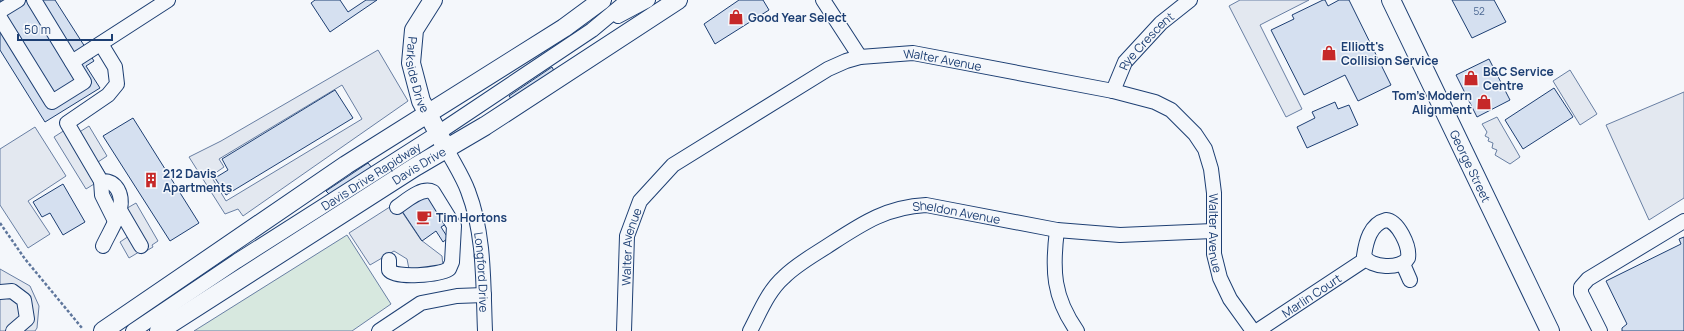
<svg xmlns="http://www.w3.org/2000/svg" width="1684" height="331" viewBox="0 0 1684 331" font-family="Manrope,sans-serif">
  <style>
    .green { fill: #d7e8df; stroke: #687fa3 }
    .parking { fill: #e3e8f0; stroke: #687fa3; fill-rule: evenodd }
    .building { fill: #d5e0f0; stroke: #1d3f73 }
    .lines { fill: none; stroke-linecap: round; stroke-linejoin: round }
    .minor-casing { stroke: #1d3f73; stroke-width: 16 }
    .major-casing { stroke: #1d3f73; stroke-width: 20 }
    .path { stroke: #5e769c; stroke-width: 2.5; stroke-dasharray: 3 2; stroke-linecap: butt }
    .minor { stroke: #f4f7fb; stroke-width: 14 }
    .major { stroke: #f4f7fb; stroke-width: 18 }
    .labels { text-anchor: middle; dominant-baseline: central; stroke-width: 3; stroke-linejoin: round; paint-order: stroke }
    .number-label { font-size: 10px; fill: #4b6792 }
    .poi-label { font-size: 12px; font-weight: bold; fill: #1d3f73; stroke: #f4f7fb; text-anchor: start }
    .street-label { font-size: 12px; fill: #1d3f73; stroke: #f4f7fb }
  </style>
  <rect width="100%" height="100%" fill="#f4f7fb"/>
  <path class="green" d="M 347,235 L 391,304 L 352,331 L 194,331 Z"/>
  <g class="parking">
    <path d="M 1240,0 L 1309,0 L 1260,25 L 1302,109 L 1286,117 L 1229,6 Z"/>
    <path d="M 378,50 L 408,101 L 243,216 L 238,209 L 225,214 L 189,157 L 221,141 ZM 342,85 L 362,119 L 226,201 L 211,176 L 224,167 L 219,159 Z"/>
    <path d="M 1570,70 L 1597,114 L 1580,125 L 1553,81 Z"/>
    <path d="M 1684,92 L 1684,198 L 1649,220 L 1606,125 Z"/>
    <path d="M 1497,117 L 1520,157 L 1510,164 L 1495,155 L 1497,150 L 1492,148 L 1493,143 L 1488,141 L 1489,138 L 1485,136 L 1487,132 L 1482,124 Z"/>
    <path d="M 89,126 L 107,156 L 98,162 L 107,176 L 86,189 L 54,137 L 65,130 L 70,138 Z"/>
    <path d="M 35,127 L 66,176 L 28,201 L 50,234 L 28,248 L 0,205 L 0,149 Z"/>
    <path d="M 136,203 L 158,241 L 152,245 L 153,247 L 141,254 L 139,252 L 129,258 L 120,242 L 129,236 L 117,214 Z"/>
    <path d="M 396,203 L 421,240 L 442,256 L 443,266 L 409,269 L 407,259 L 394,251 L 370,265 L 349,233 Z"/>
    <path d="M 0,269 L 30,286 L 39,306 L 37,328 L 35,331 L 0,331 Z"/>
  </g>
  <g class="building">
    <path d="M 0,0 L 55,0 L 94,61 L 86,66 L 100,88 L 45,122 L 0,50 Z"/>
    <path d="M 315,0 L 340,0 L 348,12 L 366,0 L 377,0 L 330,32 L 311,3 Z"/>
    <path d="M 739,0 L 763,0 L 769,10 L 715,44 L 704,24 Z"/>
    <path d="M 1323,0 L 1325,0 L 1328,6 L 1339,0 L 1349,0 L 1391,85 L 1358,101 L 1345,75 L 1304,95 L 1271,30 L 1294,19 L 1292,15 Z"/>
    <path d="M 1452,0 L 1494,0 L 1506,22 L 1472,38 Z"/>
    <path d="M 1489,59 L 1510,100 L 1477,117 L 1456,75 Z"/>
    <path d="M 552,67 L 555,73 L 513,101 L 509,96 Z"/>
    <path d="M 1554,88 L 1573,117 L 1523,149 L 1505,120 Z"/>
    <path d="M 335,90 L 353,118 L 226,195 L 215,178 L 228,170 L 222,159 Z"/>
    <path d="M 1335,102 L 1338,109 L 1349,105 L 1358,125 L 1307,148 L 1297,127 L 1315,118 L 1312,112 Z"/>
    <path d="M 133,118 L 199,223 L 170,241 L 103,136 Z"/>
    <path d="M 368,163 L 373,169 L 332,197 L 326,191 Z"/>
    <path d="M 63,184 L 85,222 L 63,235 L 50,213 L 42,217 L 33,202 Z"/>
    <path d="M 427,195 L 446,224 L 441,227 L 448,238 L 443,242 L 436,231 L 422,241 L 402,211 Z"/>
    <path d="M 1684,237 L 1684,331 L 1622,331 L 1622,328 L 1627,324 L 1606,281 L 1681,244 L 1679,239 Z"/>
  </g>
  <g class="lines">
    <g class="minor-casing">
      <g id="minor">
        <path d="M 823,0 L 860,57"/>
        <path d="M 0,11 L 18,0"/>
        <path d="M 618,16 L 648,0"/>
        <path d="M 0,18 L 52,102 L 84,82 L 34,0"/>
        <path d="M 101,44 L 115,67 L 117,84 L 108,95 L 67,123 L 101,181 C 117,180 123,195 120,209 C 117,221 108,235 103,246"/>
        <path d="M 72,62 L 168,0"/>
        <path id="s1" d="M 1113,91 L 1125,62 L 1161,23 L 1190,0"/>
        <path id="s2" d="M 446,148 C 453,162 463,177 468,191 C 485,235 483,285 485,331"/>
        <path d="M 101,181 L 102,195 L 115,221"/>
        <path d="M 120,210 L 141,246"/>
        <path d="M 1386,220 C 1398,221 1410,246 1408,258 C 1401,270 1370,268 1364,256 C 1366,242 1370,224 1386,220 Z"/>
        <path d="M 1057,230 C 1052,270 1053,297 1077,331"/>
        <path d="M 389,260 L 389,270 C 396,279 439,275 449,269 L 452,262 L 454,226 L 433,192 C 422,186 406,201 397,207"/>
        <path d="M 1403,264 L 1410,280"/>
        <path d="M 0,292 L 12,291 L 24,300 L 27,319 L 13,331"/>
        <path id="s3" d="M 133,331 L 237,261 L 438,133 L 592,30 L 628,0"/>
        <path d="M 379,331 L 421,303 L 457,296 L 484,295"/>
        <path id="s4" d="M 624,331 L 627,236 L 640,201 L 673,165 L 828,69 L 846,61 L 860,57 L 913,53 L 1113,91 L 1155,102 L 1171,110 L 1195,134 L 1205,149 L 1211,169 L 1214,193 L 1214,254 L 1220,278 L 1230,299 L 1253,331"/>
        <path id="s5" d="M 750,331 C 760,312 768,291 784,277 C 796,265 812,256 826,247 C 860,225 885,207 926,205 L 1057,230 L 1120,235 L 1213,231"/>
        <path id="s6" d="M 1257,331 L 1366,259"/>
        <path d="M 1600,331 L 1581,293 L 1581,287 L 1588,279 L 1684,221"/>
      </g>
    </g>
    <g class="major-casing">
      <g id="major">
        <path id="s7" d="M 433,0 L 414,30 L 411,63 L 421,101 L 446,148"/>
        <path id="s8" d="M 1391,0 L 1550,331"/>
        <path d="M 103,331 L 346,165 L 564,28 L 602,0"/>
        <path id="s9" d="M 159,331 L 415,167 L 485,126 L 678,0"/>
      </g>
    </g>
    <path class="path" d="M 0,223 L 25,259 L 82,328"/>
    <use href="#minor" class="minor"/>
    <use href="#major" class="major"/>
  </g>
  <defs>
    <g id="shop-bare" transform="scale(1.2)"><path d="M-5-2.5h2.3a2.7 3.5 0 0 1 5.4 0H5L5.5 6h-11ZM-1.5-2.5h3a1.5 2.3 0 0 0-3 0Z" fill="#c62828" stroke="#f4f7fb" stroke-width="2.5" paint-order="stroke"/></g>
    <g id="building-bare" transform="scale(1.2)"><path d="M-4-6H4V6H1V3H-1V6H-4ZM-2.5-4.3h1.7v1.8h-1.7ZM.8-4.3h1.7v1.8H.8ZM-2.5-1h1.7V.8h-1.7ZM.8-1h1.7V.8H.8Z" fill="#c62828" stroke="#f4f7fb" stroke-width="2.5" paint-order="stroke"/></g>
    <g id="cafe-bare" transform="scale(1.2)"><path d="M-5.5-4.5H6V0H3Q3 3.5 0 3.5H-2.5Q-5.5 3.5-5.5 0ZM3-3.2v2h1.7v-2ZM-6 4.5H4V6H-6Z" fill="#c62828" stroke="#f4f7fb" stroke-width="2.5" paint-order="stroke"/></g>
  </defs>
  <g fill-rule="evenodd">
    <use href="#shop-bare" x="736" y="17"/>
    <use href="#shop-bare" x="1329" y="53"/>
    <use href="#shop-bare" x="1471" y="78"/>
    <use href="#shop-bare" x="1484" y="102"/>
    <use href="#building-bare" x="151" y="180"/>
    <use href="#cafe-bare" x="424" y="217"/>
  </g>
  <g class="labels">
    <g class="number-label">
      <text x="1479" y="11">52</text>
    </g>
    <g class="poi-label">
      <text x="748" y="17">Good Year Select</text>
      <text x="1341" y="46">Elliott's<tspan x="1341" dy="14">Collision Service</tspan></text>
      <text x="1483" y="71">B&amp;C Service<tspan x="1483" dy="14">Centre</tspan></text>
      <text x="1472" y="95" text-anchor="end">Tom's Modern<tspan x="1472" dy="14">Alignment</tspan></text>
      <text x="163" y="173">212 Davis<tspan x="163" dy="14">Apartments</tspan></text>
      <text x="436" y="217">Tim Hortons</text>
    </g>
    <g class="street-label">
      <text stroke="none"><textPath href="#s1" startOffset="61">Rye Crescent</textPath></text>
      <text stroke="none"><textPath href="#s4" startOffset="481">Walter Avenue</textPath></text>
      <text stroke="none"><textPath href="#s7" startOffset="81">Parkside Drive</textPath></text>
      <text stroke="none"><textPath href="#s9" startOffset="308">Davis Drive</textPath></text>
      <text stroke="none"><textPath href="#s8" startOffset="184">George Street</textPath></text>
      <text stroke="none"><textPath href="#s3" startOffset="284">Davis Drive Rapidway</textPath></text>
      <text stroke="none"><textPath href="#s5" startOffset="257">Sheldon Avenue</textPath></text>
      <text stroke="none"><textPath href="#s4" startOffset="853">Walter Avenue</textPath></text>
      <text stroke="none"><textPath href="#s4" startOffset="85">Walter Avenue</textPath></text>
      <text stroke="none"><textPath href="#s2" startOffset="131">Longford Drive</textPath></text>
      <text stroke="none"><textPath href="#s6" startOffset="65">Marlin Court</textPath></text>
    </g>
  </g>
  <path d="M18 34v6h94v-6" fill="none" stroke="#1d3f73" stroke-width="2"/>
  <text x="24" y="34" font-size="12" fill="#1d3f73" stroke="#f4f7fb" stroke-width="3" paint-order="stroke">50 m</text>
</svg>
